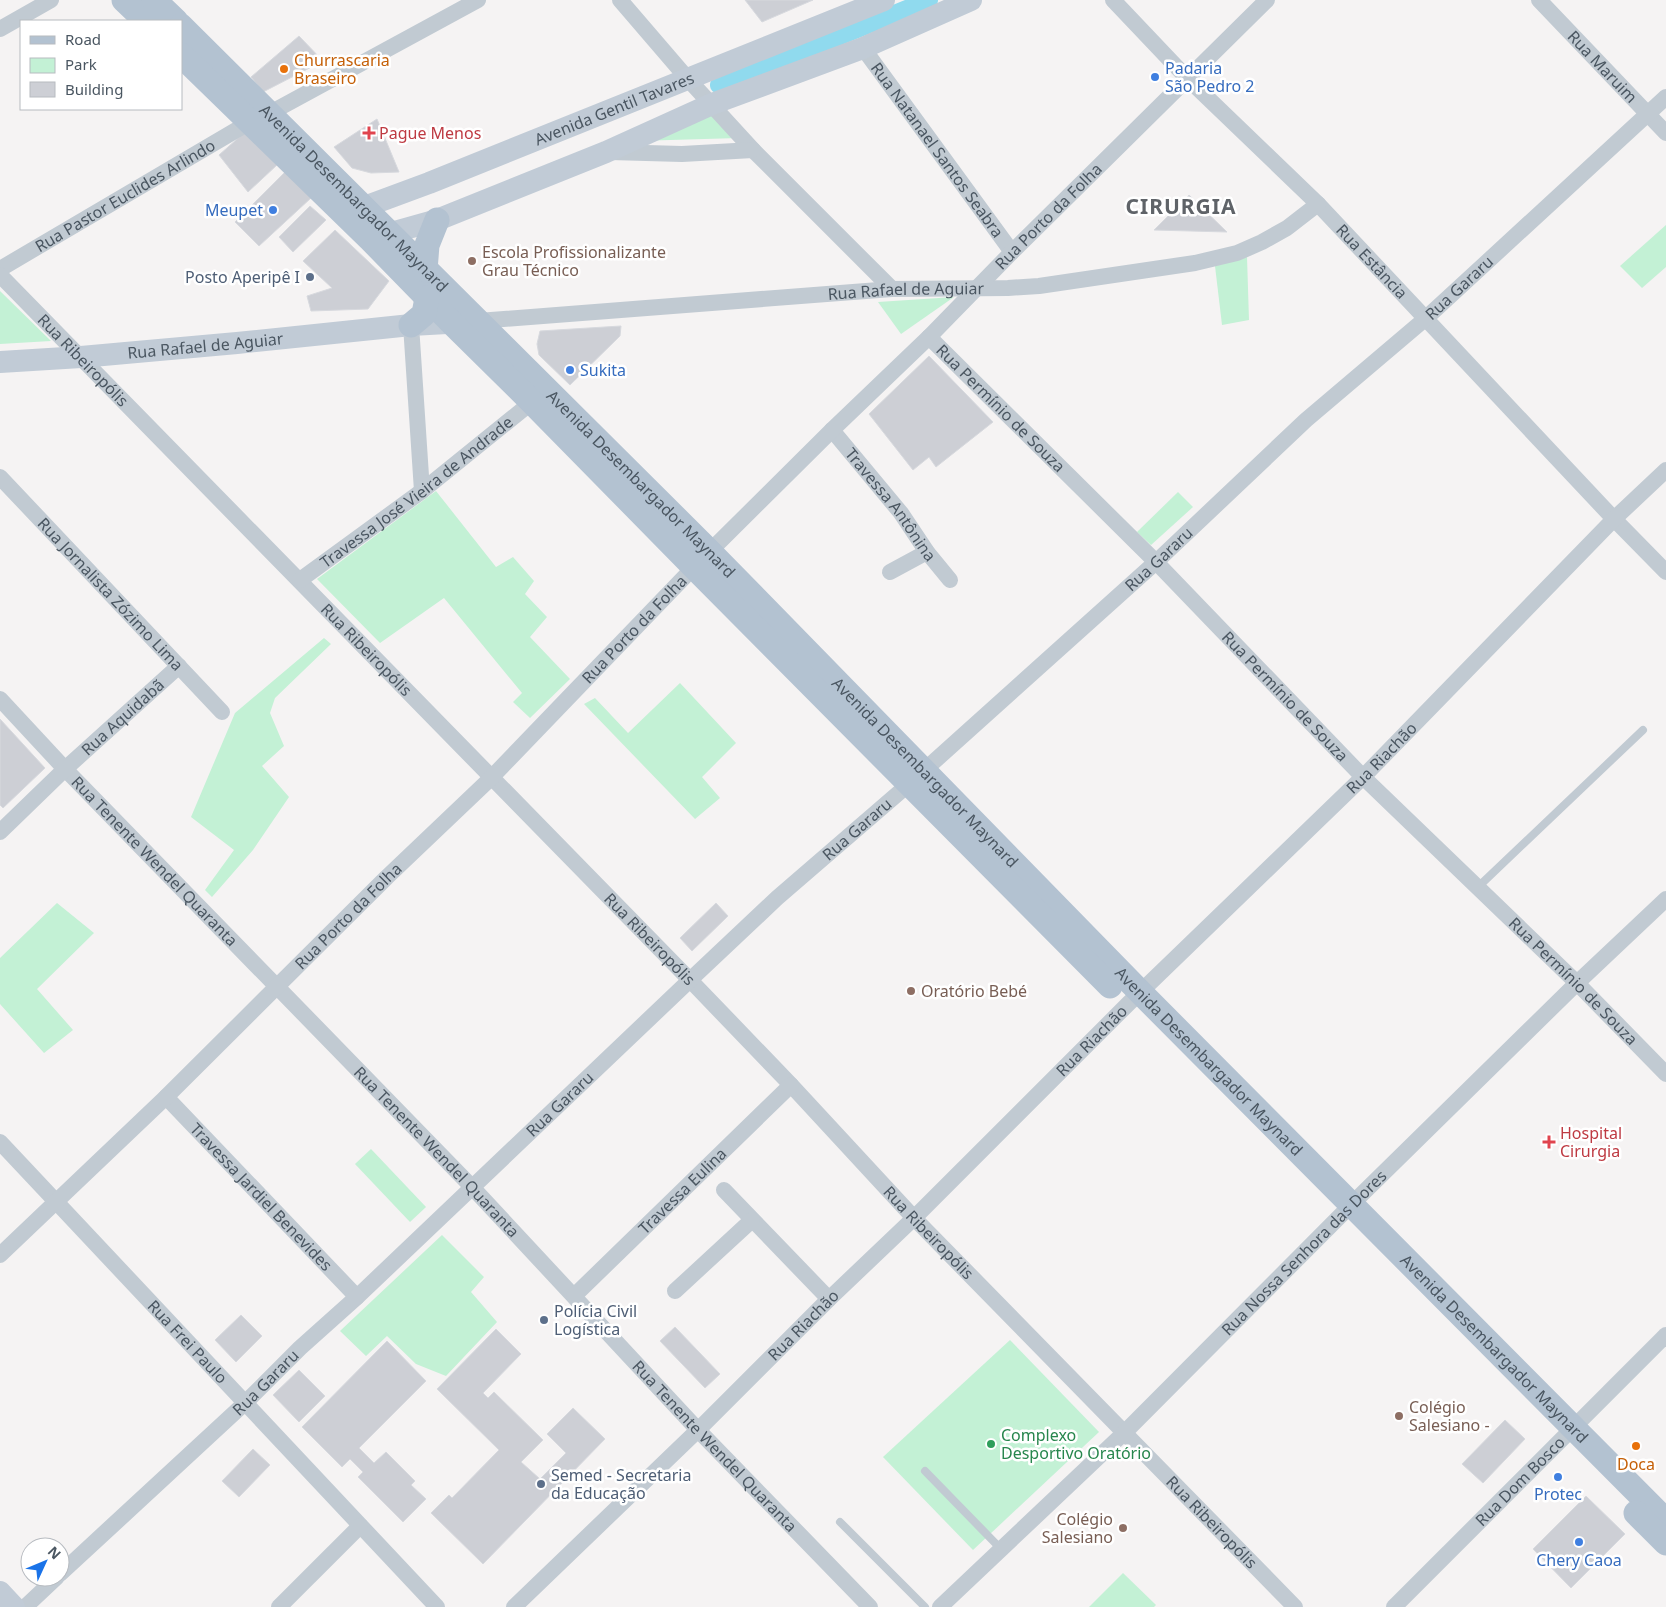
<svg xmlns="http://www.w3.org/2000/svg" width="1666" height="1607" viewBox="0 0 1666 1607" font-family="'Noto Sans',sans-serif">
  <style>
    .green { fill: #c3f1d5 }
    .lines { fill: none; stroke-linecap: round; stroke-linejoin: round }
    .canal { stroke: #90daee; stroke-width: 18 }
    .building { fill: #cdcfd5; stroke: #d7d9de }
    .lane { stroke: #c1cad2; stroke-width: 8 }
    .street { stroke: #c1cad2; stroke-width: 16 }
    .secondary { stroke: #c1cbd6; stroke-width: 22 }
    .primary { stroke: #b3c2d1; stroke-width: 25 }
    .food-dot { fill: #e8710a; stroke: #fff; stroke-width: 2 }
    .shop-dot { fill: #3f7fe0; stroke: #fff; stroke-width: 2 }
    .health-dot { fill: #e0444e; stroke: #fff; stroke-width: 2 }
    .education-dot { fill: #8d6e63; stroke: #fff; stroke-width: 2 }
    .service-dot { fill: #5c6f8a; stroke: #fff; stroke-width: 2 }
    .leisure-dot { fill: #2e9e5b; stroke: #fff; stroke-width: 2 }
    .labels { text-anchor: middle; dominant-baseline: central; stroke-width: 5; stroke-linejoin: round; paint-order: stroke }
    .food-label { font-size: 16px; fill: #c56008; stroke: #fff; text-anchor: start }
    .street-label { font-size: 16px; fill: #4a5661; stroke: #fff }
    .shop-label { font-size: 16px; fill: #366cbe; stroke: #fff; text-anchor: start }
    .health-label { font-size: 16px; fill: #be3a42; stroke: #fff; text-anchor: start }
    .education-label { font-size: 16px; fill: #785e54; stroke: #fff; text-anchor: start }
    .service-label { font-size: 16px; fill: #4e5e75; stroke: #fff; text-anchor: start }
    .leisure-label { font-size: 16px; fill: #27864d; stroke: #fff; text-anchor: start }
    .district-label { font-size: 21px; font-weight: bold; letter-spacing: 1px; fill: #5f6368; stroke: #fff }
  </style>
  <rect width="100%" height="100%" fill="#f5f3f3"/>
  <g class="green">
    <path d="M 712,110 L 739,138 L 636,141 Z"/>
    <path d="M 1666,225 L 1666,267 L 1642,288 L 1620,266 Z"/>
    <path d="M 1247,257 L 1249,320 L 1222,325 L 1215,266 Z"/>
    <path d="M 0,291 L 51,341 L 0,344 Z"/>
    <path d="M 954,297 L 901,334 L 878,302 Z"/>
    <path d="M 436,491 L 496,567 L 513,557 L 534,581 L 525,594 L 547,617 L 530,637 L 570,679 L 530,718 L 513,702 L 522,693 L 444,598 L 380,643 L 317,579 Z"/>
    <path d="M 1178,492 L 1193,507 L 1151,545 L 1137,532 Z"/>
    <path d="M 324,638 L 331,644 L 275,698 L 270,713 L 284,746 L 262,766 L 289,797 L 253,850 L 212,897 L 205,890 L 234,850 L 191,817 L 235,713 Z"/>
    <path d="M 680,683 L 736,743 L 702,777 L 720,798 L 695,819 L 584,704 L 595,698 L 628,733 Z"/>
    <path d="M 57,903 L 94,933 L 37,989 L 73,1030 L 44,1053 L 0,1004 L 0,958 Z"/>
    <path d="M 371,1149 L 426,1207 L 410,1222 L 355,1164 Z"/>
    <path d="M 442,1235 L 484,1277 L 471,1292 L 497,1322 L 446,1376 L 416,1364 L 387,1336 L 366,1356 L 340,1331 Z"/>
    <path d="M 1010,1340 L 1099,1432 L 973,1550 L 883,1457 Z"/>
    <path d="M 1123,1573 L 1156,1605 L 1154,1607 L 1089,1607 Z"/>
  </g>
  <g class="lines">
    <path class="canal" d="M 719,85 L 929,0"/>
  </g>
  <g class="building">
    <path d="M 745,0 L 813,0 L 762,22 Z"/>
    <path d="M 299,36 L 323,61 L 263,92 L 251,77 Z"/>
    <path d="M 377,119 L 399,172 L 371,173 L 352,168 L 334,147 Z"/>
    <path d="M 245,132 L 277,165 L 248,192 L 219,155 Z"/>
    <path d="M 285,172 L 311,198 L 259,246 L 235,222 Z"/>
    <path d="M 1189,195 L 1227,232 L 1154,230 Z"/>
    <path d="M 310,206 L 326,220 L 293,252 L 279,237 Z"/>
    <path d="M 335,230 L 389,281 L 368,309 L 311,311 L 307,296 L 332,288 L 303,261 Z"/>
    <path d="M 621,326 L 620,336 L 570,385 L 539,355 L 537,344 L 540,331 Z"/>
    <path d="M 929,356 L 993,422 L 936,467 L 929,457 L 913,470 L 869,414 Z"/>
    <path d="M 0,719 L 45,768 L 3,808 L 0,805 Z"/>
    <path d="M 716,903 L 728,916 L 692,951 L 680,938 Z"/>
    <path d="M 241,1315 L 262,1336 L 236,1362 L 215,1340 Z"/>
    <path d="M 675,1327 L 720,1374 L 705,1388 L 660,1341 Z"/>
    <path d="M 496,1329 L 521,1354 L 483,1393 L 488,1398 L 494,1392 L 543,1440 L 521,1462 L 540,1479 L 566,1453 L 547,1434 L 573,1408 L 605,1439 L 483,1564 L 431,1513 L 449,1495 L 452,1498 L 499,1450 L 437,1389 Z"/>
    <path d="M 387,1341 L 426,1381 L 359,1448 L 374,1463 L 386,1452 L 415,1481 L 411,1485 L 426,1499 L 403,1522 L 358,1477 L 363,1472 L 350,1459 L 342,1467 L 302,1427 Z"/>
    <path d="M 299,1370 L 325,1396 L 299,1422 L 273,1395 Z"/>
    <path d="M 1505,1420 L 1525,1439 L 1483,1483 L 1462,1464 Z"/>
    <path d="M 253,1449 L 270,1465 L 239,1497 L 222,1481 Z"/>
    <path d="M 1586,1496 L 1625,1534 L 1571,1588 L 1533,1549 Z"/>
  </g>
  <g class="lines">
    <g class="lane">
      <path d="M 1478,887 L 1643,730"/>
      <path d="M 925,1471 L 1001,1549"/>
      <path d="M 840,1522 L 925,1607"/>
    </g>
    <g class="street">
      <path d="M 620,0 L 687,78 L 753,150 L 892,289"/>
      <path id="s1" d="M 1113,0 L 1188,79 L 1318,204 L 1614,519 L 1666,572"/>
      <path id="s2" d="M 1539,0 L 1666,133"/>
      <path d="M 0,29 L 51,0"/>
      <path id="s3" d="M 863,48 L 1012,252"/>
      <path d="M 270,113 L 478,0"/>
      <path d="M 610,152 L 682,154 L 753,150"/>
      <path id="s4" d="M 0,269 L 250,122"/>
      <path id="s5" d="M 0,275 L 690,980 L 791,1085 L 914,1218 L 1295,1607"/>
      <path id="s6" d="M 478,321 L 892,289 L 1008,288 L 1039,286 L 1195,263 L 1237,253 L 1262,242 L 1287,228 L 1318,204"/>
      <path d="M 411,325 L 422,491"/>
      <path id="s7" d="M 929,337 L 1156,562 L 1363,777 L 1577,983 L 1666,1074"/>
      <path id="s8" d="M 832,430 L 901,513 L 927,552 L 950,580"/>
      <path id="s9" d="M 0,477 L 222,712"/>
      <path d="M 890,572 L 927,552"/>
      <path id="s10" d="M 300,580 L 422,491 L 532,402"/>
      <path id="s11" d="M 0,699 L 65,769 L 472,1187 L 698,1430 L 870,1607"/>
      <path id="s12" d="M 0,832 L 65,769 L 179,666"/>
      <path id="s13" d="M 166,1097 L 357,1297"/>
      <path id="s14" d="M 0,1142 L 437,1607"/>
      <path d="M 724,1190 L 829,1299"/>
      <path id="s15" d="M 0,1255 L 166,1097 L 387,877 L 491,778 L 694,567 L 832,430 L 929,337 L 1012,252 L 1267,0"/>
      <path d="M 675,1291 L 752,1220"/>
      <path id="s16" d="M 574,1296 L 791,1085"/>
      <path id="s17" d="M 60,1574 L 245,1403 L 300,1348 L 357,1297 L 690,980 L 777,898 L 909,784 L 1156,562 L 1306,420 L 1425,319 L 1666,97"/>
      <path d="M 25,1607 L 57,1577"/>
      <path d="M 279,1607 L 360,1526"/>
      <path id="s18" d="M 514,1607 L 698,1430 L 829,1299 L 914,1218 L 1128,1004 L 1363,777 L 1614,519 L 1666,470"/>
      <path id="s19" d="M 940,1607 L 1125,1432 L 1362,1194 L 1577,983 L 1666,899"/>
      <path id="s20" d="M 1394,1607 L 1666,1335"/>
    </g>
    <g class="secondary">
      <path id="s21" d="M 348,213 L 429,183 L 884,0"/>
      <path d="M 373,238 L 437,220 L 606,152 L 712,104 L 863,48 L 971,0"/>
      <path id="s22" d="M 0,362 L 81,357 L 237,343 L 411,325 L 465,322"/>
      <path d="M 0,1592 L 14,1607"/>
    </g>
    <g class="primary">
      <path d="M 124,0 L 146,21"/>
      <path d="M 154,0 L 176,21"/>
      <path id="s23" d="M 181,26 L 710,552 L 1141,993 L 1666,1521"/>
      <path d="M 181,55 L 370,239 L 451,322 L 532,402 L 694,567 L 1110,986"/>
      <path d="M 425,270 L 427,245 L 437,220"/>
      <path d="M 411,325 L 424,314 L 427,298"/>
      <path d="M 1636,1513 L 1666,1543"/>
    </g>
  </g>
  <g class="food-dot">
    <circle cx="284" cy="69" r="5"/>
    <circle cx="1636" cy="1446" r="5"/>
  </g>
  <g class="shop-dot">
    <circle cx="1155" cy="77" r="5"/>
    <circle cx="273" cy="210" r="5"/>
    <circle cx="570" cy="370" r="5"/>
    <circle cx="1558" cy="1477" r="5"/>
    <circle cx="1579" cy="1542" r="5"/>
  </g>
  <g class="health-dot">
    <path d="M366.5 125.5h5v5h5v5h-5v5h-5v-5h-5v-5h5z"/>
    <path d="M1546.5 1134.5h5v5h5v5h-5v5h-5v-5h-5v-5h5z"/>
  </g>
  <g class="education-dot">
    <circle cx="472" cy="261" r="5"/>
    <circle cx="911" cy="991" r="5"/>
    <circle cx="1399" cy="1416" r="5"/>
    <circle cx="1123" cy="1528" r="5"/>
  </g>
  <g class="service-dot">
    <circle cx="310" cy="277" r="5"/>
    <circle cx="544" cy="1320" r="5"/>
    <circle cx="541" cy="1484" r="5"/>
  </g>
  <circle class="leisure-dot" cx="991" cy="1444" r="5"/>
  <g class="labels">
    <g class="food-label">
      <text x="294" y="60">Churrascaria<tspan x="294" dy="18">Braseiro</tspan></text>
      <text x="1636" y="1464" text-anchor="middle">Doca</text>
    </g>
    <g class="street-label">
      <text stroke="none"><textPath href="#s2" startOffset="92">Rua Maruim</textPath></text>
      <text stroke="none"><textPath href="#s21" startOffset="286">Avenida Gentil Tavares</textPath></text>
      <text stroke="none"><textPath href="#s3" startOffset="126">Rua Natanael Santos Seabra</textPath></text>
      <text stroke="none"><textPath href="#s4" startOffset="145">Rua Pastor Euclides Arlindo</textPath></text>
      <text stroke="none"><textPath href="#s23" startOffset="244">Avenida Desembargador Maynard</textPath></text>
      <text stroke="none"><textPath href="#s15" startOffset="1476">Rua Porto da Folha</textPath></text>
      <text stroke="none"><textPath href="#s1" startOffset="368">Rua Estância</textPath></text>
      <text stroke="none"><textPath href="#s17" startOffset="1901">Rua Gararu</textPath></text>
      <text stroke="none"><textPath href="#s6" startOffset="429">Rua Rafael de Aguiar</textPath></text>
      <text stroke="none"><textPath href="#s22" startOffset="206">Rua Rafael de Aguiar</textPath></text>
      <text stroke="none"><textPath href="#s5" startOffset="119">Rua Ribeiropólis</textPath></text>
      <text stroke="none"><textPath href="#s7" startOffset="101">Rua Permínio de Souza</textPath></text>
      <text stroke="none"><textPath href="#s23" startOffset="649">Avenida Desembargador Maynard</textPath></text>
      <text stroke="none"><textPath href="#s10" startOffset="146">Travessa José Vieira de Andrade</textPath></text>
      <text stroke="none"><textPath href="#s8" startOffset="95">Travessa Antônina</textPath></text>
      <text stroke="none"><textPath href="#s17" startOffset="1496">Rua Gararu</textPath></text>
      <text stroke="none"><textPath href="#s9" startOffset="161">Rua Jornalista Zózimo Lima</textPath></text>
      <text stroke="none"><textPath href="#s15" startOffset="891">Rua Porto da Folha</textPath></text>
      <text stroke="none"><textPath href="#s5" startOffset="524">Rua Ribeiropólis</textPath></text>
      <text stroke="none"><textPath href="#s7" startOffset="506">Rua Permínio de Souza</textPath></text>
      <text stroke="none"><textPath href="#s12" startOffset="168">Rua Aquidabã</textPath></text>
      <text stroke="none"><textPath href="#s18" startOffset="1214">Rua Riachão</textPath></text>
      <text stroke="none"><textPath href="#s23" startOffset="1054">Avenida Desembargador Maynard</textPath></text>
      <text stroke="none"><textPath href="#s17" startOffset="1091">Rua Gararu</textPath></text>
      <text stroke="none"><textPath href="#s11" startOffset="224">Rua Tenente Wendel Quaranta</textPath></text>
      <text stroke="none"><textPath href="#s15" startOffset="486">Rua Porto da Folha</textPath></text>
      <text stroke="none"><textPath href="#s5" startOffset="929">Rua Ribeiropólis</textPath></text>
      <text stroke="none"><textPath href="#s7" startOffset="911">Rua Permínio de Souza</textPath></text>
      <text stroke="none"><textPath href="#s18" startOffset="809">Rua Riachão</textPath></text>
      <text stroke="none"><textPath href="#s23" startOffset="1459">Avenida Desembargador Maynard</textPath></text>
      <text stroke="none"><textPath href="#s17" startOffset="686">Rua Gararu</textPath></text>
      <text stroke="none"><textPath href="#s11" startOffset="629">Rua Tenente Wendel Quaranta</textPath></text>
      <text stroke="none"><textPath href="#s16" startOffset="151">Travessa Eulina</textPath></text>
      <text stroke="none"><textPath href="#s13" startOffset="138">Travessa Jardiel Benevides</textPath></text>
      <text stroke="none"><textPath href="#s5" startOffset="1334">Rua Ribeiropólis</textPath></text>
      <text stroke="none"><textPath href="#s19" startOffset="508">Rua Nossa Senhora das Dores</textPath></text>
      <text stroke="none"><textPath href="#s18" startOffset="404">Rua Riachão</textPath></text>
      <text stroke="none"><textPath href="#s14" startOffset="274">Rua Frei Paulo</textPath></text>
      <text stroke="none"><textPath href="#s23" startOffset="1864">Avenida Desembargador Maynard</textPath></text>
      <text stroke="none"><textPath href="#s17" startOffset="281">Rua Gararu</textPath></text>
      <text stroke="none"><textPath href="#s11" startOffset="1034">Rua Tenente Wendel Quaranta</textPath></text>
      <text stroke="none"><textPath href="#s20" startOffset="178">Rua Dom Bosco</textPath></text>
      <text stroke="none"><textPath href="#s5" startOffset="1739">Rua Ribeiropólis</textPath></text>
    </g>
    <g class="shop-label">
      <text x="1165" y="68">Padaria<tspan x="1165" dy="18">São Pedro 2</tspan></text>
      <text x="263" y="210" text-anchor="end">Meupet</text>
      <text x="580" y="370">Sukita</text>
      <text x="1558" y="1494" text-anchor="middle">Protec</text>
      <text x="1579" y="1560" text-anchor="middle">Chery Caoa</text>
    </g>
    <g class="health-label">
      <text x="379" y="133">Pague Menos</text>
      <text x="1560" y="1133">Hospital<tspan x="1560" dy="18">Cirurgia</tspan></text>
    </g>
    <g class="education-label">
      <text x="482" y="252">Escola Profissionalizante<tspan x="482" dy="18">Grau Técnico</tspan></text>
      <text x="921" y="991">Oratório Bebé</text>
      <text x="1409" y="1407">Colégio<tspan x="1409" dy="18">Salesiano -</tspan></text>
      <text x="1113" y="1519" text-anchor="end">Colégio<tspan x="1113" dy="18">Salesiano</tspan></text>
    </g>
    <g class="service-label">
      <text x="300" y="277" text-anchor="end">Posto Aperipê I</text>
      <text x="554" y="1311">Polícia Civil<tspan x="554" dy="18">Logística</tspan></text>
      <text x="551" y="1475">Semed - Secretaria<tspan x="551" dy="18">da Educação</tspan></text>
    </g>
    <g class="leisure-label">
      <text x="1001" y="1435">Complexo<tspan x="1001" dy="18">Desportivo Oratório</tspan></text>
    </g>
    <g class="district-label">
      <text x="1181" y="206">CIRURGIA</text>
    </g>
  </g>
  <rect x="20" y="20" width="162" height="90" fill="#ffffff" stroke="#b7bbc0"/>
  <rect x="30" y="36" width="25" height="8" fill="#b3c2d1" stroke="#b7bbc0"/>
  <text x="65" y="45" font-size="15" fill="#4a5661">Road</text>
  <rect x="30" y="58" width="25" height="15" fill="#c3f1d5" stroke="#b7bbc0"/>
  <text x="65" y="70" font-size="15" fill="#4a5661">Park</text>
  <rect x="30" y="82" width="25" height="15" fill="#cdcfd5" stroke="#b7bbc0"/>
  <text x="65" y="95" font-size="15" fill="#4a5661">Building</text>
  <g transform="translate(45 1562) rotate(46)"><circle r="24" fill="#ffffff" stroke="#b7bbc0"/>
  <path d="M0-4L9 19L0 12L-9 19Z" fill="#1a73e8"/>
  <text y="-8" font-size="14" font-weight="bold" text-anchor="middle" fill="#4a5661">N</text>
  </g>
</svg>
